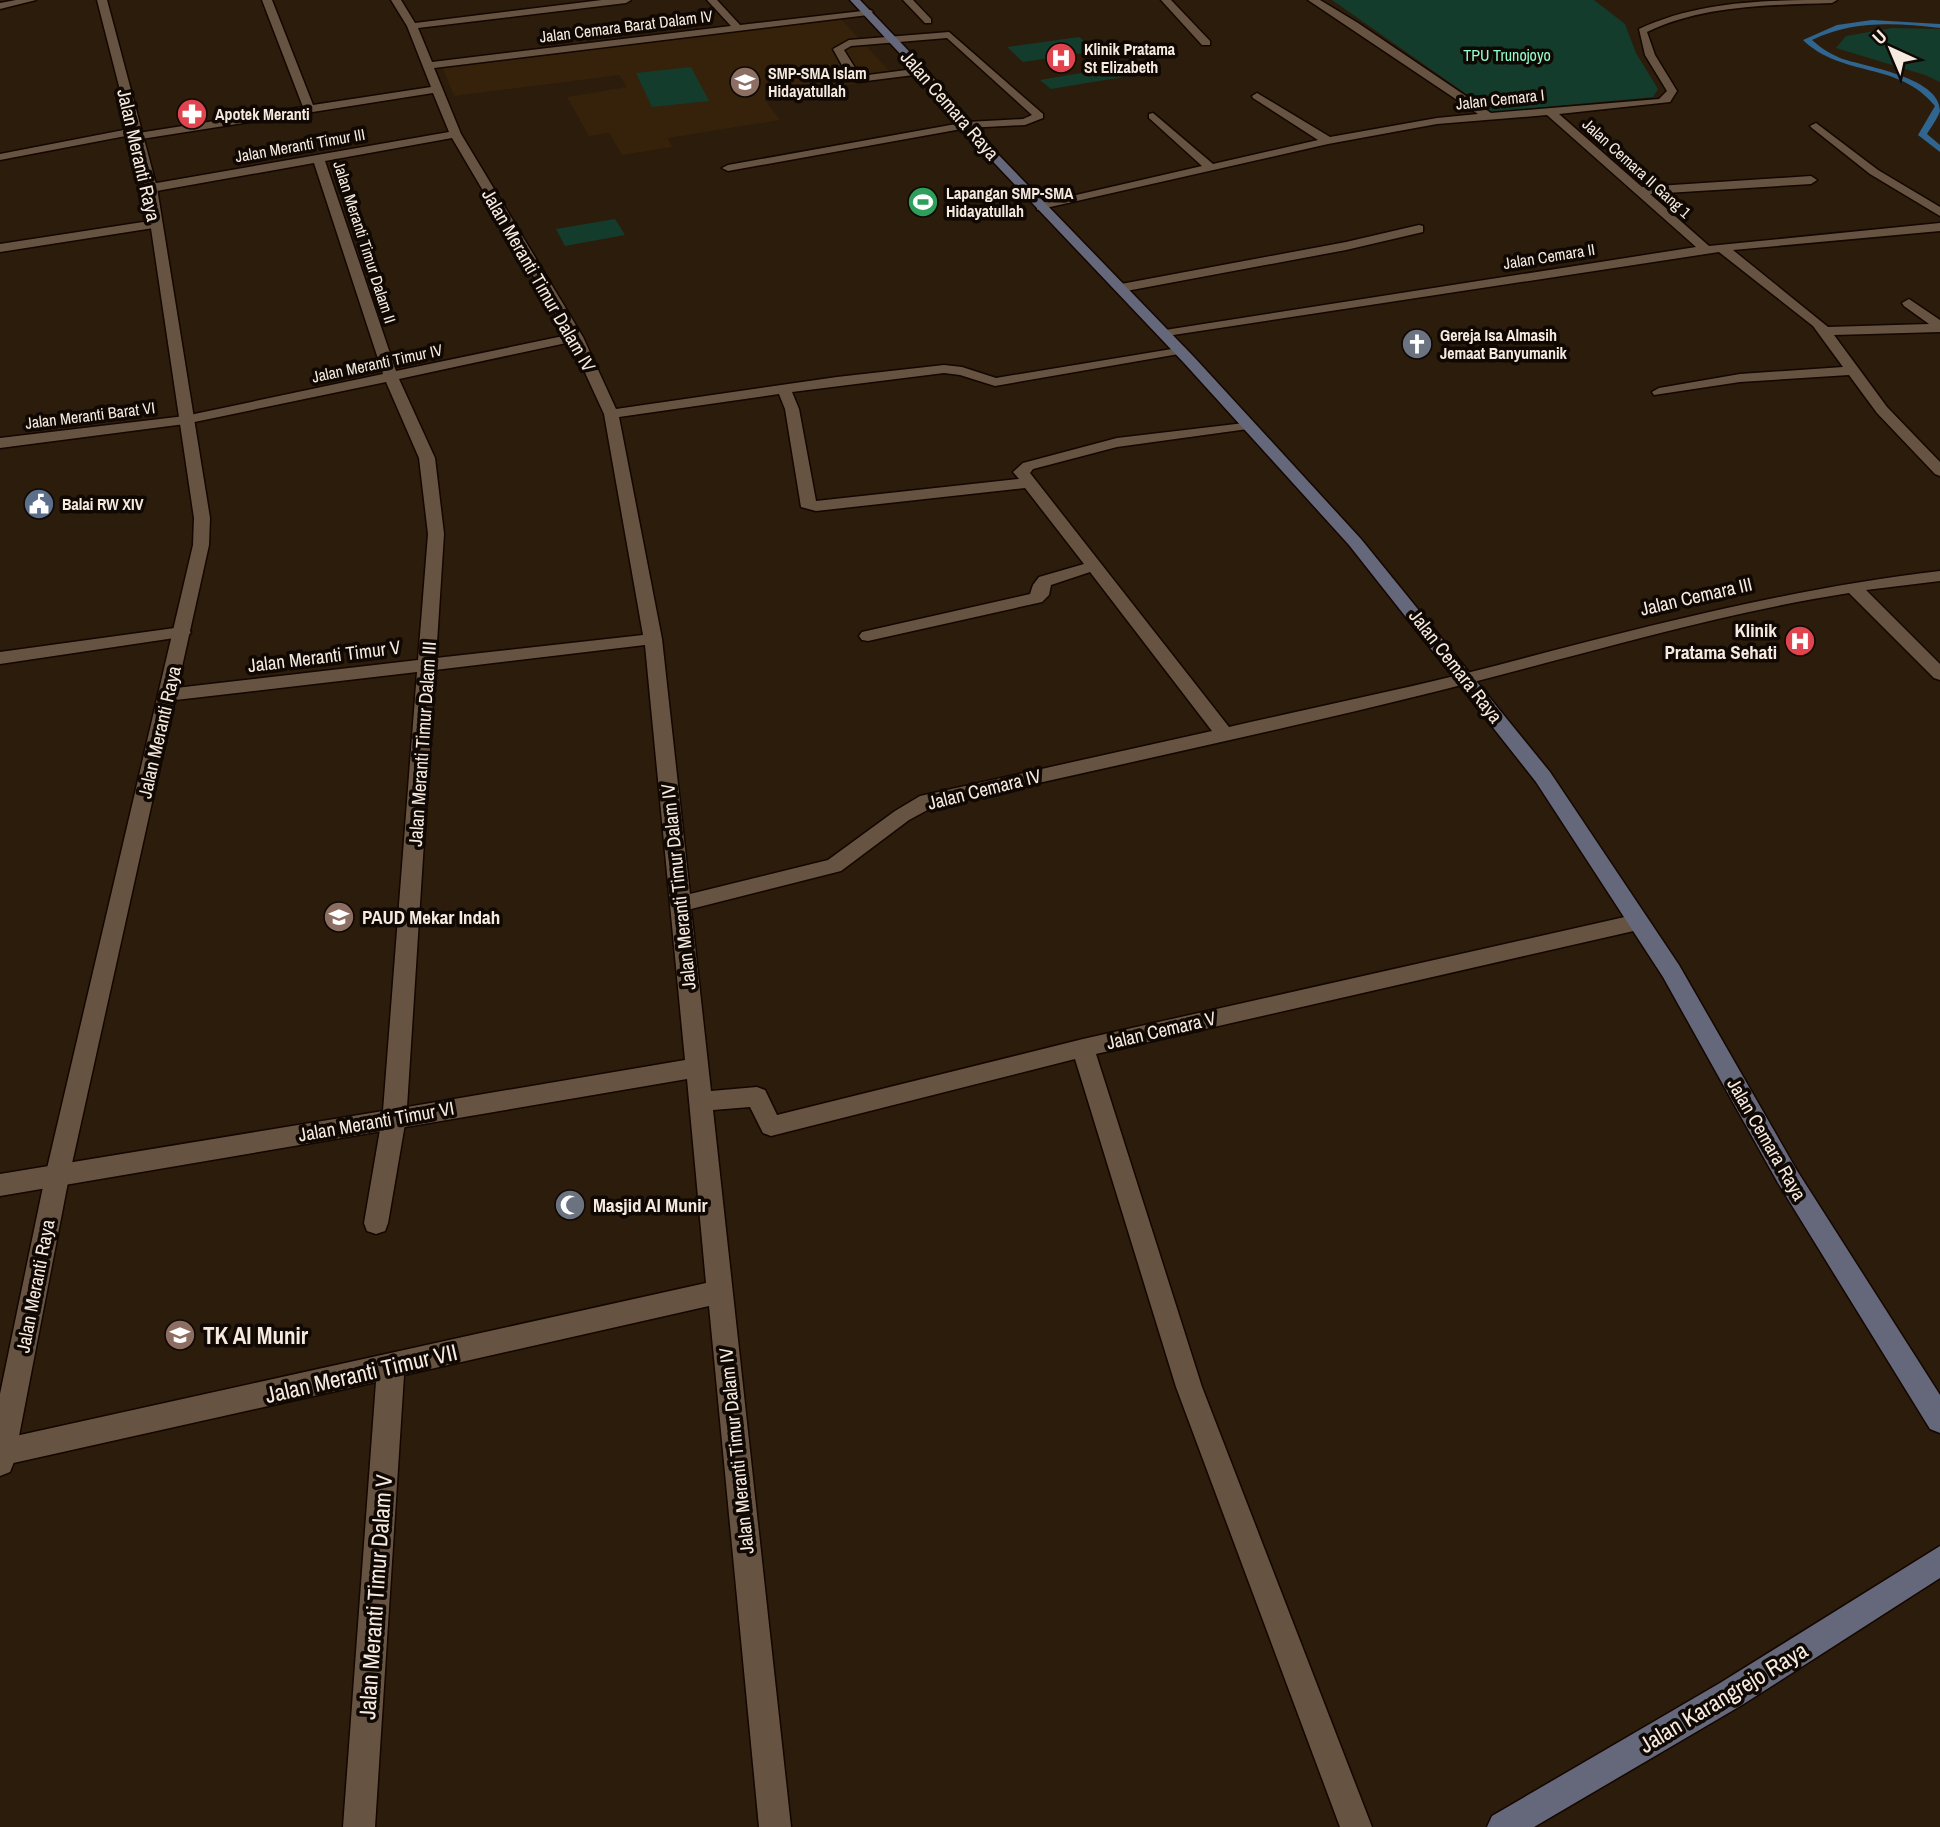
<svg xmlns="http://www.w3.org/2000/svg" width="1940" height="1827" viewBox="0 0 1940 1827" font-family="'Archivo Narrow',sans-serif">
  <style>
    .built { fill: #36220a }
    .green { fill: #143c2c }
    .lines { fill: none; stroke-linecap: round; stroke-linejoin: round }
    .stream { fill: #2f658f; fill-rule: evenodd }
    .service-casing { stroke: #140600; stroke-width: 3 }
    .minor-casing { stroke: #140600; stroke-width: 3 }
    .tertiary-casing { stroke: #140600; stroke-width: 3 }
    .secondary-casing { stroke: #140600; stroke-width: 3 }
    .service { fill: #665341; fill-rule: evenodd }
    .minor { fill: #665341; fill-rule: evenodd }
    .tertiary { fill: #665341; fill-rule: evenodd }
    .secondary { fill: #64687a; fill-rule: evenodd }
    .labels { text-anchor: middle; dominant-baseline: central; stroke-width: 7; stroke-linejoin: round; paint-order: stroke }
    .far-street-label { font-size: 16px; fill: #f6eae0; stroke: #0f0803 }
    .far-poi-label { font-size: 16px; font-weight: bold; fill: #f6eae0; stroke: #0f0803; text-anchor: start }
    .far-park-label { font-size: 16px; fill: #92fccf; stroke: #0f0803 }
    .street-label { font-size: 19px; fill: #f6eae0; stroke: #0f0803 }
    .poi-label { font-size: 19px; font-weight: bold; fill: #f6eae0; stroke: #0f0803; text-anchor: start }
    .near-poi-label { font-size: 23px; font-weight: bold; fill: #f6eae0; stroke: #0f0803; text-anchor: start }
    .near-street-label { font-size: 23px; fill: #f6eae0; stroke: #0f0803 }
  </style>
  <rect width="100%" height="100%" fill="#2c1c0b"/>
  <path class="built" d="M 840,18 L 895,77 L 764,99 L 780,120 L 668,138 L 672,147 L 622,155 L 609,133 L 589,136 L 567,97 L 627,87 L 619,75 L 454,96 L 442,66 Z"/>
  <g class="green">
    <path d="M 1332,0 L 1594,0 L 1625,24 L 1636,53 L 1658,89 L 1653,97 L 1492,112 Z"/>
    <path d="M 1892,28 L 1940,29 L 1940,82 L 1925,75 L 1836,48 L 1846,36 Z"/>
    <path d="M 1079,37 L 1097,51 L 1023,62 L 1007,47 Z"/>
    <path d="M 691,67 L 709,101 L 652,107 L 636,73 Z"/>
    <path d="M 1116,67 L 1129,76 L 1051,89 L 1040,80 Z"/>
    <path d="M 615,219 L 625,235 L 565,246 L 556,229 Z"/>
  </g>
  <g class="lines">
    <path class="stream" d="M 1872,20 L 1940,24 L 1940,28 C 1895,23 1854,20 1812,40 C 1821,48 1829,53 1840,58 C 1860,66 1940,76 1940,111 C 1938,118 1931,127 1927,134 L 1940,145 L 1940,152 L 1918,135 L 1935,106 C 1899,61 1842,78 1803,40 L 1837,25 Z"/>
    <g class="service-casing">
      <g id="service">
        <path d="M 903,0 L 913,0 L 931,19 L 931,23 L 925,23 Z"/>
        <path d="M 949,32 L 1043,114 L 1043,118 L 1025,125 L 967,128 L 728,171 L 722,168 L 728,165 L 967,122 L 1023,119 L 1032,115 L 947,38 L 851,46 L 844,50 L 860,76 L 922,68 L 927,71 L 922,74 L 858,82 L 849,78 L 833,49 L 849,40 Z"/>
        <path d="M 394,1108 L 402,1111 L 406,1118 L 388,1223 L 385,1231 L 376,1234 L 367,1231 L 364,1223 L 382,1118 L 386,1111 Z"/>
      </g>
    </g>
    <g class="minor-casing">
      <g id="minor">
        <path d="M 16,0 L 36,0 L 0,9 L 0,3 Z"/>
        <path d="M 262,0 L 272,0 L 313,105 L 431,87 L 407,26 L 391,0 L 401,0 L 415,23 L 602,0 L 631,0 L 626,3 L 418,28 L 432,62 L 731,26 L 707,0 L 717,0 L 740,25 L 871,10 L 873,12 L 868,15 L 434,68 L 461,134 L 583,337 L 616,409 L 837,377 L 944,365 L 962,367 L 996,378 L 1184,347 L 1186,350 L 1179,354 L 995,386 L 960,375 L 944,373 L 792,392 L 799,409 L 816,501 L 1019,479 L 1013,472 L 1023,463 L 1117,438 L 1253,422 L 1255,425 L 1253,428 L 1248,429 L 1117,447 L 1033,469 L 1030,473 L 1229,727 C 1307,709 1385,693 1463,674 C 1622,633 1776,590 1940,571 L 1940,581 L 1866,590 L 1940,664 L 1940,680 L 1934,678 L 1849,593 C 1709,615 1575,657 1438,691 C 1270,733 1101,768 933,807 L 909,820 L 841,871 L 691,909 L 711,1091 L 757,1087 L 765,1090 L 777,1115 L 1083,1039 L 1638,914 L 1645,916 L 1649,922 L 1645,928 L 1638,930 L 1096,1054 L 1202,1387 L 1372,1827 L 1340,1827 L 1176,1387 L 1075,1059 L 771,1136 L 763,1133 L 750,1107 L 713,1110 L 791,1827 L 759,1827 L 709,1306 L 404,1375 L 375,1827 L 343,1827 L 376,1382 L 0,1466 L 2,1439 L 706,1283 L 687,1079 L 0,1196 L 0,1174 L 383,1111 L 417,672 L 167,701 L 158,695 L 167,689 L 418,660 L 428,534 L 419,458 L 386,382 L 185,424 L 0,448 L 0,438 L 185,416 L 383,374 L 314,163 L 151,192 L 145,188 L 151,184 L 449,132 L 433,93 L 135,140 L 131,139 L 131,135 L 0,160 L 0,154 L 134,128 L 138,129 L 138,133 L 303,107 ZM 452,138 L 568,335 L 396,371 L 325,161 ZM 571,342 L 604,414 L 643,635 L 436,658 L 444,534 L 435,458 L 399,379 ZM 779,394 L 785,409 L 801,507 L 816,511 L 1025,488 L 1084,564 L 1039,577 L 1033,585 L 1030,594 L 862,632 L 859,636 L 862,640 L 868,641 L 1042,602 L 1049,595 L 1051,585 L 1090,572 L 1212,731 L 920,796 L 895,811 L 828,860 L 690,894 L 662,639 L 619,417 ZM 645,645 L 685,1060 L 407,1107 L 435,670 Z"/>
        <path d="M 1161,0 L 1171,0 L 1210,41 L 1210,45 L 1202,45 Z"/>
        <path d="M 1308,0 L 1320,0 L 1358,23 L 1491,113 L 1659,99 L 1667,91 L 1645,55 L 1639,29 C 1700,0 1770,0 1837,0 L 1832,3 C 1771,5 1703,5 1647,32 L 1655,55 L 1677,91 L 1670,102 L 1559,114 L 1642,187 L 1811,176 L 1817,180 L 1811,184 L 1650,194 L 1709,246 L 1940,223 L 1940,231 L 1733,250 L 1828,327 L 1929,324 L 1904,306 L 1902,303 L 1909,299 L 1940,320 L 1940,332 L 1834,335 L 1887,407 L 1940,462 L 1940,476 L 1935,474 L 1877,413 L 1849,375 L 1740,382 L 1654,395 L 1652,392 L 1659,388 L 1740,374 L 1843,367 L 1813,326 L 1719,252 L 1160,337 L 1158,334 L 1165,330 L 1696,247 L 1547,115 L 1437,124 L 1328,144 L 1037,210 L 1037,204 L 1202,166 L 1149,118 L 1149,114 L 1153,113 L 1213,164 L 1318,140 L 1253,98 L 1252,96 L 1257,93 L 1330,137 L 1437,118 L 1478,114 Z"/>
        <path d="M 1816,123 L 1878,170 L 1940,207 L 1940,216 L 1870,174 L 1812,128 L 1810,126 Z"/>
        <path d="M 156,220 L 162,224 L 160,227 L 0,252 L 0,244 Z"/>
        <path d="M 1419,225 L 1423,226 L 1423,232 L 1346,250 L 1121,292 L 1114,288 L 1121,284 L 1346,242 Z"/>
        <path d="M 182,627 L 191,632 L 188,636 L 0,664 L 0,652 Z"/>
      </g>
    </g>
    <g class="tertiary-casing">
      <path id="tertiary" d="M 97,0 L 107,0 L 157,188 L 210,518 L 209,545 L 69,1177 L 14,1462 L 10,1472 L 0,1476 L 0,1394 L 45,1177 L 193,545 L 194,518 L 145,188 Z"/>
    </g>
    <g class="secondary-casing">
      <g id="secondary">
        <path d="M 850,0 L 860,0 L 926,69 L 989,145 L 1194,357 L 1361,539 L 1550,772 L 1679,965 L 1796,1169 L 1940,1395 L 1940,1433 L 1930,1429 L 1778,1183 L 1663,977 L 1536,782 L 1349,545 L 1184,363 L 981,149 L 918,73 Z"/>
        <path d="M 1940,1546 L 1940,1578 L 1742,1705 L 1534,1827 L 1487,1827 L 1492,1816 L 1720,1683 Z"/>
      </g>
    </g>
    <use href="#service" class="service"/>
    <use href="#minor" class="minor"/>
    <use href="#tertiary" class="tertiary"/>
    <use href="#secondary" class="secondary"/>
  </g>
  <defs>
    <g id="hospital-disc" transform="scale(1.575)"><circle r="9.5" fill="#e0444e" stroke="#0f0803"/><path d="M-5-5h3v3.5h4V-5h3V5h-3V1.5h-4V5h-3Z" fill="#fff"/></g>
    <g id="school-disc" transform="scale(1.575)"><circle r="9.5" fill="#8d6e63" stroke="#0f0803"/><path d="M0-5L7-2L0 1L-7-2ZM-4 1L0 2.5L4 1V4Q0 6-4 4Z" fill="#fff"/></g>
    <g id="pharmacy-disc" transform="scale(1.575)"><circle r="9.5" fill="#e0444e" stroke="#0f0803"/><path d="M-2-6h4v4h4v4h-4v4h-4v-4h-4v-4h4Z" fill="#fff"/></g>
    <g id="stadium-disc" transform="scale(1.575)"><circle r="9.5" fill="#2e9e5b" stroke="#0f0803"/><path d="M0-5a6.5 5 0 1 0 0 10a6.5 5 0 1 0 0-10ZM-3.5-1.8h7v3.6h-7Z" fill="#fff"/></g>
    <g id="church-disc" transform="scale(1.575)"><circle r="9.5" fill="#6b7280" stroke="#0f0803"/><path d="M-1.2-6h2.4v3.5h3.3v2.4h-3.3V6h-2.4V-.1h-3.3v-2.4h3.3Z" fill="#fff"/></g>
    <g id="civic-disc" transform="scale(1.575)"><circle r="9.5" fill="#5c6f8a" stroke="#0f0803"/><path d="M-.6-6.5H3V-4.5H.6V-3L4-1V1h2V6H-6V1h2V-1L-.6-3ZM-1.2 2.5V6h2.4V2.5Z" fill="#fff"/></g>
    <g id="mosque-disc" transform="scale(1.575)"><circle r="9.5" fill="#6b7280" stroke="#0f0803"/><path d="M3.5-4.9A6 6 0 1 0 3.5 4.9A5 5 0 1 1 3.5-4.9Z" fill="#fff"/></g>
  </defs>
  <g fill-rule="evenodd">
    <use href="#hospital-disc" x="1061" y="58"/>
    <use href="#school-disc" x="745" y="82"/>
    <use href="#pharmacy-disc" x="192" y="114"/>
    <use href="#stadium-disc" x="923" y="202"/>
    <use href="#church-disc" x="1417" y="344"/>
    <use href="#civic-disc" x="39" y="504"/>
    <use href="#hospital-disc" x="1800" y="641"/>
    <use href="#school-disc" x="339" y="917"/>
    <use href="#mosque-disc" x="570" y="1205"/>
    <use href="#school-disc" x="180" y="1335"/>
  </g>
  <g class="labels">
    <g class="far-street-label">
      <text transform="translate(626 26) rotate(-7)">Jalan Cemara Barat Dalam IV</text>
      <text transform="translate(1500 99) rotate(-6)">Jalan Cemara I</text>
      <text transform="translate(300 145) rotate(-10)">Jalan Meranti Timur III</text>
      <text transform="translate(1637 168) rotate(42)">Jalan Cemara II Gang 1</text>
      <text transform="translate(365 242) rotate(72)">Jalan Meranti Timur Dalam II</text>
      <text transform="translate(1549 256) rotate(-9)">Jalan Cemara II</text>
      <text transform="translate(377 363) rotate(-12)">Jalan Meranti Timur IV</text>
      <text transform="translate(90 415) rotate(-7)">Jalan Meranti Barat VI</text>
    </g>
    <g class="far-poi-label">
      <text x="1084" y="49">Klinik Pratama<tspan x="1084" dy="18">St Elizabeth</tspan></text>
      <text x="768" y="73">SMP-SMA Islam<tspan x="768" dy="18">Hidayatullah</tspan></text>
      <text x="215" y="114">Apotek Meranti</text>
      <text x="946" y="193">Lapangan SMP-SMA<tspan x="946" dy="18">Hidayatullah</tspan></text>
      <text x="1440" y="335">Gereja Isa Almasih<tspan x="1440" dy="18">Jemaat Banyumanik</tspan></text>
      <text x="62" y="504">Balai RW XIV</text>
    </g>
    <g class="far-park-label">
      <text x="1507" y="55">TPU Trunojoyo</text>
    </g>
    <g class="street-label">
      <text transform="translate(950 105) rotate(49)">Jalan Cemara Raya</text>
      <text transform="translate(139 155) rotate(77)">Jalan Meranti Raya</text>
      <text transform="translate(539 280) rotate(60)">Jalan Meranti Timur Dalam IV</text>
      <text transform="translate(1696 596) rotate(-13)">Jalan Cemara III</text>
      <text transform="translate(324 656) rotate(-7)">Jalan Meranti Timur V</text>
      <text transform="translate(1456 666) rotate(52)">Jalan Cemara Raya</text>
      <text transform="translate(159 732) rotate(-77)">Jalan Meranti Raya</text>
      <text transform="translate(422 744) rotate(-86)">Jalan Meranti Timur Dalam III</text>
      <text transform="translate(984 789) rotate(-14)">Jalan Cemara IV</text>
      <text transform="translate(678 887) rotate(-96)">Jalan Meranti Timur Dalam IV</text>
      <text transform="translate(1161 1030) rotate(-13)">Jalan Cemara V</text>
      <text transform="translate(376 1121) rotate(-10)">Jalan Meranti Timur VI</text>
      <text transform="translate(1767 1139) rotate(60)">Jalan Cemara Raya</text>
      <text transform="translate(35 1286) rotate(-79)">Jalan Meranti Raya</text>
      <text transform="translate(736 1451) rotate(-96)">Jalan Meranti Timur Dalam IV</text>
    </g>
    <g class="poi-label">
      <text x="1777" y="630" text-anchor="end">Klinik<tspan x="1777" dy="22">Pratama Sehati</tspan></text>
      <text x="362" y="917">PAUD Mekar Indah</text>
      <text x="593" y="1205">Masjid Al Munir</text>
    </g>
    <g class="near-poi-label">
      <text x="203" y="1335">TK Al Munir</text>
    </g>
    <g class="near-street-label">
      <text transform="translate(361 1373) rotate(-13)">Jalan Meranti Timur VII</text>
      <text transform="translate(375 1597) rotate(-86)">Jalan Meranti Timur Dalam V</text>
      <text transform="translate(1723 1697) rotate(-31)">Jalan Karangrejo Raya</text>
    </g>
  </g>
  <g transform="translate(1891 49) rotate(316)" stroke="#0f0803" stroke-width="5" paint-order="stroke">
  <path d="M0-5L12 26L0 18L-12 26Z" fill="#f6eae0"/>
  <text y="-10" font-size="19" font-weight="bold" text-anchor="middle" fill="#f6eae0">U</text>
  </g>
</svg>
